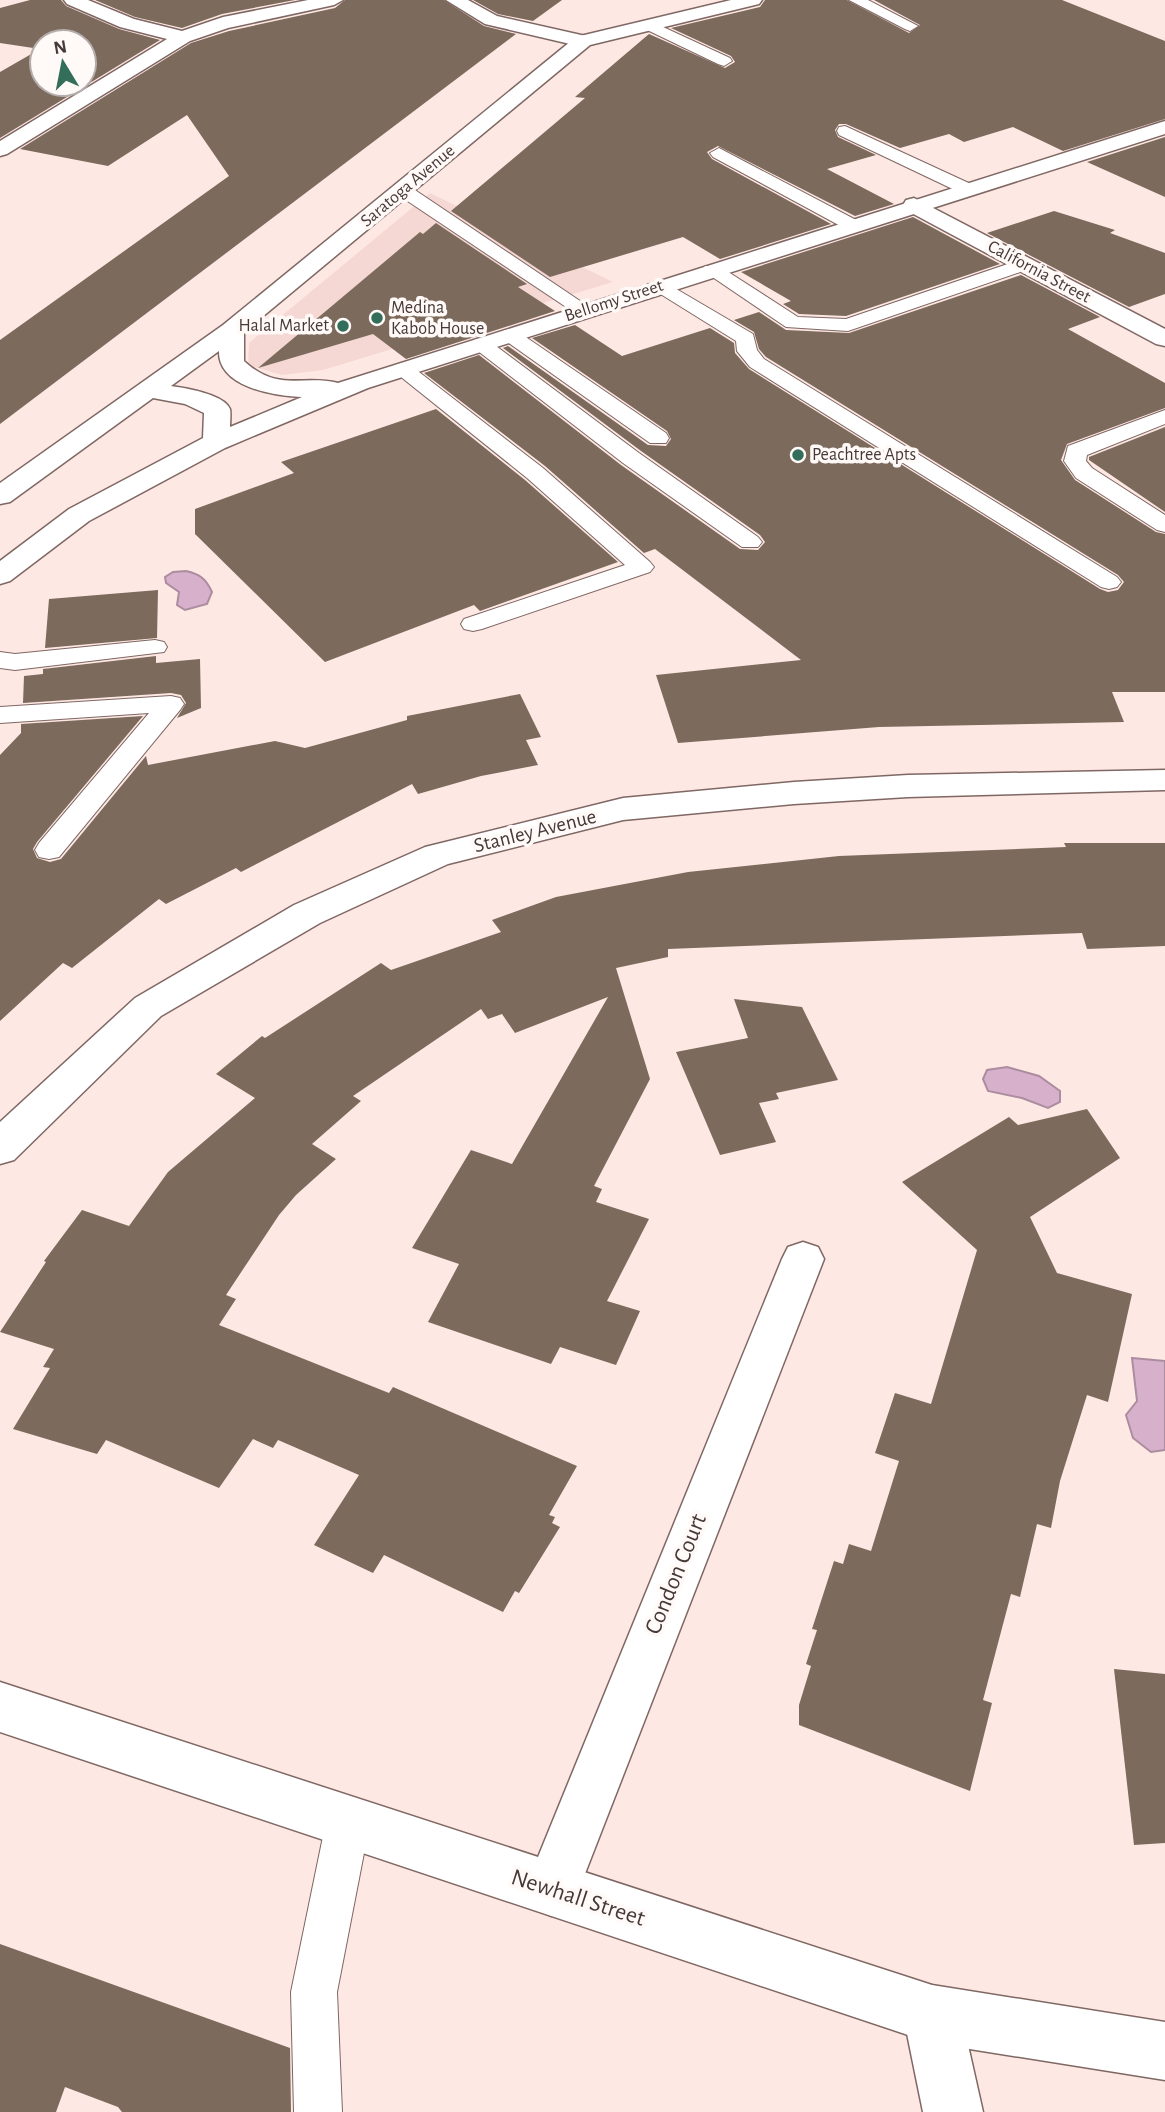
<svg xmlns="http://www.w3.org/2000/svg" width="1165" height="2112" viewBox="0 0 1165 2112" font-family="'Alegreya Sans',sans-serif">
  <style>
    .built { fill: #f5d8d3 }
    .water { fill: #d7b0cb; stroke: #ab8d9f; stroke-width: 2 }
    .building { fill: #7c6a5c; fill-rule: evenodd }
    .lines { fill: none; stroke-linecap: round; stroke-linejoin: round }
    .lane-casing { stroke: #7f6763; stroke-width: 2 }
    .street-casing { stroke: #7f6763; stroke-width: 3 }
    .secondary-casing { stroke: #7f6763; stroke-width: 3 }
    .lane { fill: #fff; fill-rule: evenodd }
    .street { fill: #fff; fill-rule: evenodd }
    .secondary { fill: #fff; fill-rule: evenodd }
    .poi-dot { fill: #326e59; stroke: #fff9f8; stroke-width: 2.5 }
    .labels { text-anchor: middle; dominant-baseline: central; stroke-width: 7; stroke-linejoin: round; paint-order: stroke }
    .far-street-label { font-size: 18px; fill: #453a38; stroke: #fff9f8 }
    .far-poi-label { font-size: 18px; fill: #453a38; stroke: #fff9f8; text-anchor: start }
    .street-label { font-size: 21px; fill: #453a38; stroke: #fff9f8 }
    .near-street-label { font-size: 24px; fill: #453a38; stroke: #fff9f8 }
  </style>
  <rect width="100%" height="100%" fill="#fee8e3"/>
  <path class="built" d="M 430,193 L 613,282 L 323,370 L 282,375 L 248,365 L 249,343 Z"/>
  <g class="water">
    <path d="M 186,571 C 200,574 206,579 212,592 L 207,604 L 185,610 L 177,605 L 179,592 L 166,583 L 165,577 L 173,572 Z"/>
    <path d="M 1007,1067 L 1039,1076 L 1060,1091 L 1060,1102 L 1048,1108 L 1022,1098 L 988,1091 L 983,1079 L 987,1070 Z"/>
    <path d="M 1132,1358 L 1165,1361 L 1165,1450 L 1151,1452 L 1133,1438 L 1126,1415 L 1137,1401 Z"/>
  </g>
  <g class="building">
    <path d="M 30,0 L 61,0 L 66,6 L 119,29 L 160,40 L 0,138 L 0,72 L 40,49 L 0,43 L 0,8 ZM 42,42 L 84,42 L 84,84 L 42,84 Z"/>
    <path d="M 95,0 L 295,0 L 222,14 L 182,28 L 135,17 Z"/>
    <path d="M 345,0 L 444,0 L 484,26 L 516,34 L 0,424 L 0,340 L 229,176 L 187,115 L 108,166 L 20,149 L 191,43 L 229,31 L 335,8 Z"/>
    <path d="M 473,0 L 562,0 L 533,21 L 498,14 Z"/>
    <path d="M 765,0 L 847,0 L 909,33 L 920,25 L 874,0 L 1062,0 L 1165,41 L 1165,119 L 1063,151 L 1013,127 L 964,142 L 949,134 L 900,148 L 846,124 L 839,124 L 835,130 L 838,137 L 876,155 L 827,169 L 894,204 L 855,216 L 718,146 L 707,152 L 712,159 L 831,224 L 720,259 L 683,237 L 550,277 L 451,211 L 585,98 L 575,97 L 649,34 L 725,68 L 735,62 L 731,56 L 671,28 L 760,7 Z"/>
    <path d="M 1165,137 L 1165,197 L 1087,162 Z"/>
    <path d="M 1054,211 L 1115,230 L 1110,233 L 1165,253 L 1165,294 L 1129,307 L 987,233 Z"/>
    <path d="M 913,217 L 1000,264 L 846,316 L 799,314 L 783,304 L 791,301 L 741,272 Z"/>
    <path d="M 436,223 L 527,284 L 518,287 L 555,311 L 406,359 L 373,334 L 258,368 L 420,232 L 423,234 Z"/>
    <path d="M 1021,275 L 1100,317 L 1068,329 L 1165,383 L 1165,408 L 1067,444 L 1061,460 L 1075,480 L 1156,532 L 1165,534 L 1165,692 L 1112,692 L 1124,722 L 879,727 L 678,743 L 656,675 L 801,660 L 655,549 L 644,553 L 545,466 L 424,373 L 479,355 L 621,465 L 740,549 L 758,550 L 765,542 L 760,535 L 641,451 L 503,348 L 508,346 L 648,445 L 666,446 L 671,439 L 667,431 L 532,338 L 575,325 L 622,356 L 710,328 L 734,343 L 735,353 L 749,369 L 1100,589 L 1108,592 L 1118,590 L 1124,582 L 1118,575 L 766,357 L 759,349 L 754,332 L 734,320 L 759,312 L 786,330 L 849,333 Z"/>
    <path d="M 436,409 L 525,480 L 618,562 L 480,611 L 474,605 L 325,662 L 195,534 L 195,509 L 294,473 L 281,462 Z"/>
    <path d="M 1165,427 L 1165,512 L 1089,460 L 1089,457 Z"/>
    <path d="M 158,590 L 157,638 L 45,648 L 49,599 Z"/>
    <path d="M 156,656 L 156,663 L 200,659 L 201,708 L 177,718 L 186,703 L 181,695 L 171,693 L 23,703 L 24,676 L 43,674 L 43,669 Z"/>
    <path d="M 520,694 L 541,737 L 526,740 L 538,765 L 481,776 L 418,794 L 412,784 L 241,872 L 236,868 L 166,904 L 159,899 L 72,968 L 63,963 L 0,1021 L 0,755 L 21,733 L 21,724 L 143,716 L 37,842 L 33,849 L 37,858 L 50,862 L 61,859 L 146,756 L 148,765 L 275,741 L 305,748 L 407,720 L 407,716 Z"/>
    <path d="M 1064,843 L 1165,843 L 1165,946 L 1087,949 L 1082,933 L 668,949 L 668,957 L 616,968 L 650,1079 L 594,1186 L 602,1189 L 596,1202 L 649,1219 L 607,1301 L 640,1311 L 616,1365 L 560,1347 L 551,1364 L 428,1322 L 459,1264 L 412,1248 L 471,1150 L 512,1164 L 608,997 L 515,1033 L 502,1014 L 488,1019 L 481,1009 L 353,1096 L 361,1101 L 312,1144 L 336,1159 L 296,1195 L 279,1215 L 226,1295 L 236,1299 L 219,1325 L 389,1393 L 393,1387 L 577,1466 L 549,1515 L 555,1517 L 552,1523 L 560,1527 L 519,1593 L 515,1591 L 503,1612 L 384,1555 L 373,1573 L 314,1545 L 359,1475 L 278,1440 L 273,1448 L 253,1439 L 219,1488 L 106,1440 L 97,1454 L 13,1429 L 50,1368 L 43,1367 L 54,1349 L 0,1332 L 46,1262 L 44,1261 L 82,1210 L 129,1226 L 168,1172 L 255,1098 L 216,1074 L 262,1036 L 265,1038 L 381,963 L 391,970 L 501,932 L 492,920 L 556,897 L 688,872 L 839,856 L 1066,847 Z"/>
    <path d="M 734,999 L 802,1007 L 838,1080 L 776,1093 L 779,1099 L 759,1103 L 776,1142 L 720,1155 L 676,1052 L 748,1038 Z"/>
    <path d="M 1087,1109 L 1120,1158 L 1030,1217 L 1057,1273 L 1132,1294 L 1108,1402 L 1087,1395 L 1060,1481 L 1051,1528 L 1037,1524 L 1020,1597 L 1011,1594 L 983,1700 L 992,1703 L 970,1791 L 799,1725 L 799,1705 L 811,1666 L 806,1664 L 817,1630 L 812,1629 L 834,1561 L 843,1564 L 849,1544 L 871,1551 L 899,1461 L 875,1453 L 895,1393 L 931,1404 L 977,1250 L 902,1182 L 1009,1117 L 1018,1125 Z"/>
    <path d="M 1114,1669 L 1165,1674 L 1165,1843 L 1134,1845 Z"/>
    <path d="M 0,1944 L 290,2048 L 291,2112 L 122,2112 L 118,2107 L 65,2087 L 56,2112 L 0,2112 Z"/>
  </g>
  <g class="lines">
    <g class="lane-casing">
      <g id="lane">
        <path d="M 849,0 L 868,0 L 918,26 L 910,31 L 905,29 Z"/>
        <path d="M 648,20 L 730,58 L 732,61 L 724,66 L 718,64 L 643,28 L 640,25 Z"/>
        <path d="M 845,126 L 973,185 L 976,189 L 967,194 L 961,193 L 839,135 L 837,131 L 839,127 Z"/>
        <path d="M 719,148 L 858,221 L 861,225 L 852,230 L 846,229 L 713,157 L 710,153 Z"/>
        <path d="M 403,185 L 409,186 L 595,311 L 585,317 L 578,315 L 397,194 L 394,190 Z"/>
        <path d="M 1025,258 L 1034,264 L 1032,268 L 848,331 L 786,327 L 702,270 L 705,266 L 719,266 L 798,317 L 846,319 Z"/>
        <path d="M 661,280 L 753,334 L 757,350 L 764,359 L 1117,577 L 1121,582 L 1117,587 L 1109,589 L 1101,587 L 750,367 L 737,351 L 736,341 L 654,290 L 651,286 Z"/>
        <path d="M 510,329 L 517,331 L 666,433 L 669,438 L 666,443 L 650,443 L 503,339 L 500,335 L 503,331 Z"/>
        <path d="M 481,338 L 488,340 L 639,453 L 758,537 L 762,542 L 758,547 L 742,547 L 623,463 L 474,348 L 471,344 L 474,340 Z"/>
        <path d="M 403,363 L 410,365 L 543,468 L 650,562 L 654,567 L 650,572 L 482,629 L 473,631 L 464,629 L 461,624 L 464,619 L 625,565 L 527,478 L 396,373 L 393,369 L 396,365 Z"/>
        <path d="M 1165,410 L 1165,424 L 1087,455 L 1086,461 L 1092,468 L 1165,515 L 1165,532 L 1157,530 L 1076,478 L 1064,461 L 1068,446 Z"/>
        <path d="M 155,640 L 164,642 L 167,647 L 164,652 L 15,670 L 0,668 L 0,652 L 15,654 Z"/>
        <path d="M 171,696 L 180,698 L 184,704 L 180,710 L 59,857 L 49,859 L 39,857 L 35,850 L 39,843 L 149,713 L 0,723 L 0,707 Z"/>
        <path d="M 348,1800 L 363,1807 L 370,1822 L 337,1992 L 342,2112 L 294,2112 L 291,1992 L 326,1822 L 333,1807 Z"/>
      </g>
    </g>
    <g class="street-casing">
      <g id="street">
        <path d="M 64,0 L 88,0 L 134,19 L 182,31 L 223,17 L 308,0 L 343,0 L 334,5 L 228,28 L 190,41 L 7,154 L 0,156 L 0,141 L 167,39 L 120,27 L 67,4 Z"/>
        <path d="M 446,0 L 468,0 L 497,16 L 590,37 L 592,41 L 583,47 L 485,24 Z"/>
        <path d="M 914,198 L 1165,329 L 1165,346 L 1156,344 L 906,210 L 903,205 L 906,200 Z"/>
        <path d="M 1165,770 L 1165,790 L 908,797 L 794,804 L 623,820 L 448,864 L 320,923 L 161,1016 L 14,1160 L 0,1164 L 0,1122 L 135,998 L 294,905 L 425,847 L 623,798 L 794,782 L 908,775 Z"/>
        <path d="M 803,1242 L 818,1247 L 824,1259 L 579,1889 L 571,1908 L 552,1916 L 533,1908 L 525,1889 L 782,1259 L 788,1247 Z"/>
        <path d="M 932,1985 L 952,1994 L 961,2014 L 983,2112 L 923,2112 L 903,2014 L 912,1994 Z"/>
      </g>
    </g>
    <g class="secondary-casing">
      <g id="secondary">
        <path d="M 731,0 L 762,0 L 759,4 L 590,45 L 244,332 L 244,361 C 279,393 302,374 338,383 L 1165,121 L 1165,134 L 368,388 L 225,448 L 89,521 L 10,581 L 0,584 L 0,561 L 69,509 L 203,438 L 204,413 L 185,404 L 153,398 L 10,502 L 0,504 L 0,483 L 223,325 L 576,37 ZM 219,351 C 218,387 274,396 302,397 L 230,427 C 230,422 231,414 230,409 C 224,394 185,388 171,386 Z"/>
        <path d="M 0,1682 L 932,1985 L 1165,2022 L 1165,2080 L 932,2043 L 0,1732 Z"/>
      </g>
    </g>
    <use href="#lane" class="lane"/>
    <use href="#street" class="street"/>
    <use href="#secondary" class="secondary"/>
  </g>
  <g class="poi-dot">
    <circle cx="377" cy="318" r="7"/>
    <circle cx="343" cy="326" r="7"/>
    <circle cx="798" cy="455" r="7"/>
  </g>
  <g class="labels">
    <g class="far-street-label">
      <text transform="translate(408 186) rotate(-40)">Saratoga Avenue</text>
      <text transform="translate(1039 272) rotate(28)">California Street</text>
      <text transform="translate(614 301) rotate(-18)">Bellomy Street</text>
    </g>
    <g class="far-poi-label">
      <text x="391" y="308">Medina<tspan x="391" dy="21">Kabob House</tspan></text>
      <text x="329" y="326" text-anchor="end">Halal Market</text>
      <text x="812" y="455">Peachtree Apts</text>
    </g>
    <g class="street-label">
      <text transform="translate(535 831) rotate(-14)">Stanley Avenue</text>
    </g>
    <g class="near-street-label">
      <text transform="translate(676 1574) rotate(-68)">Condon Court</text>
      <text transform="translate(578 1898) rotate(18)">Newhall Street</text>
    </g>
  </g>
  <g transform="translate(63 63) rotate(350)"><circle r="33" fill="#fff9f8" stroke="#b5adab" stroke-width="2"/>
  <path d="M0-5L12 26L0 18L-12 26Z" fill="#326e59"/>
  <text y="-10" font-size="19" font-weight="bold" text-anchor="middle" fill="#453a38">N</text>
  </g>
</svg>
